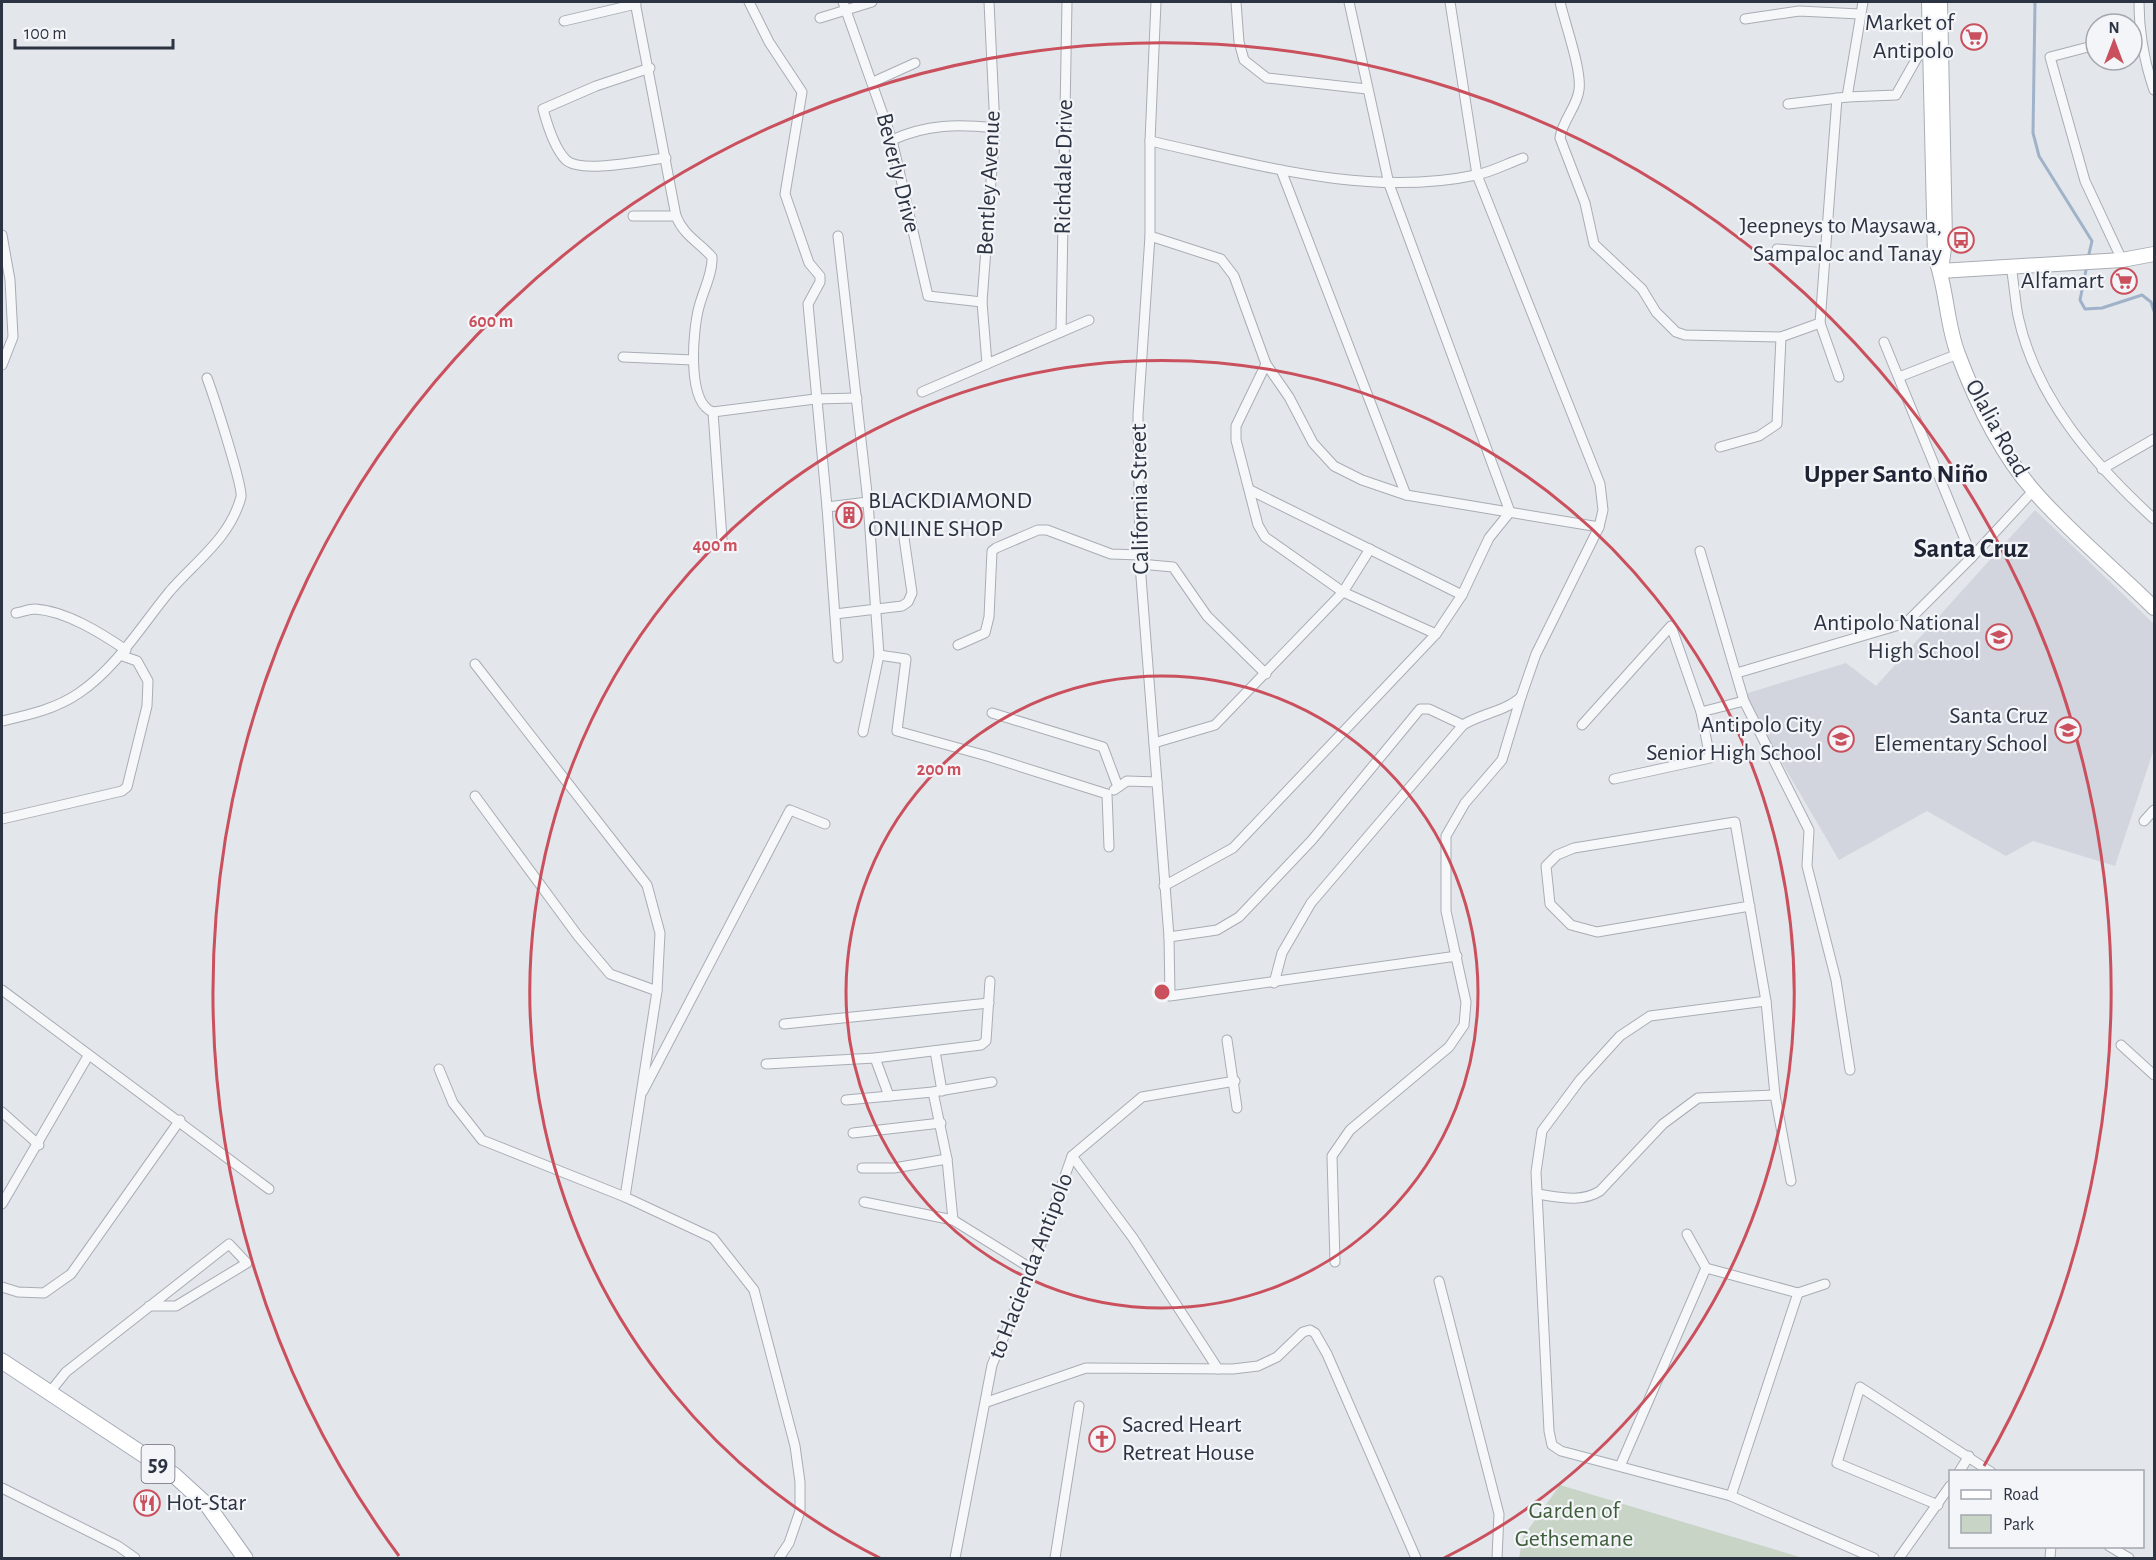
<svg xmlns="http://www.w3.org/2000/svg" width="2156" height="1560" viewBox="0 0 2156 1560" font-family="'Alegreya Sans',sans-serif">
  <style>
    .built { fill: #d2d5dd }
    .green { fill: #c8d4c5 }
    .lines { fill: none; stroke-linecap: round; stroke-linejoin: round }
    .stream { stroke: #a0b2c9; stroke-width: 3 }
    .street-casing { stroke: #a8adb5; stroke-width: 11 }
    .secondary-casing { stroke: #a8adb5; stroke-width: 16 }
    .primary-casing { stroke: #a3aab6; stroke-width: 17 }
    .street { stroke: #f6f7f9; stroke-width: 9 }
    .secondary { stroke: #fff; stroke-width: 14 }
    .primary { stroke: #fff; stroke-width: 15 }
    .ring { fill: none; stroke: #c9505c; stroke-width: 3 }
    .labels { text-anchor: middle; dominant-baseline: central; stroke-width: 4.5; stroke-linejoin: round; paint-order: stroke }
    .shield { fill: #f3f5f8; stroke: #686d79; stroke-width: 1.5 }
    .shield-label { font-size: 22px; font-weight: bold; fill: #2c3342 }
    .poi-label { font-size: 24px; fill: #2c3342; stroke: #f3f5f8; text-anchor: end }
    .street-label { font-size: 24px; fill: #2c3342; stroke: #f3f5f8 }
    .park-label { font-size: 24px; fill: #3f5d3a; stroke: #f3f5f8 }
    .neighbourhood-label { font-size: 26px; font-weight: bold; fill: #1e2433; stroke: #f3f5f8 }
    .quarter-label { font-size: 27px; font-weight: bold; fill: #1e2433; stroke: #f3f5f8 }
    .centre { fill: #c9505c; stroke: #f3f5f8; stroke-width: 3 }
    .ring-label { font-size: 18px; text-anchor: middle; font-weight: bold; fill: #c9505c; stroke: #f3f5f8; stroke-width: 4.5; stroke-linejoin: round; paint-order: stroke }
  </style>
  <rect width="100%" height="100%" fill="#e3e6eb"/>
  <path class="built" d="M 2035,510 L 2154,624 L 2154,749 L 2115,866 L 2033,841 L 2006,856 L 1927,811 L 1839,860 L 1747,703 L 1748,693 L 1846,663 L 1876,686 Z"/>
  <path class="green" d="M 1560,1485 L 1803,1558 L 1519,1558 L 1523,1537 Z"/>
  <g class="lines">
    <g class="stream">
      <path d="M 2035,2 L 2033,133 L 2039,156 L 2092,241 L 2088,258"/>
      <path d="M 2087,265 L 2080,300 L 2085,309 L 2102,308 L 2142,295 L 2151,302 L 2154,311"/>
    </g>
    <g class="street-casing">
      <g id="street">
        <path d="M 635,2 L 676,216 C 684,236 699,242 712,257 C 713,273 703,291 699,307 C 693,329 686,403 713,412 L 815,399 L 857,398"/>
        <path d="M 749,2 L 769,42 L 802,92 L 785,194 L 809,263 L 820,276 L 820,282 L 808,304 L 827,507 L 838,658"/>
        <path d="M 843,2 L 892,140 L 928,296 L 982,302"/>
        <path d="M 1156,2 L 1150,141 L 1150,236 L 1138,415 L 1140,564 L 1169,937 L 1170,996 L 1457,956"/>
        <path d="M 1236,2 L 1239,42 L 1244,60 L 1267,78 L 1367,89"/>
        <path d="M 1560,2 C 1565,24 1582,70 1579,90 C 1577,107 1562,121 1560,138 L 1585,203 L 1594,244 L 1642,289 L 1656,312 L 1676,332 L 1685,335 L 1781,337 L 1820,323"/>
        <path d="M 2139,2 C 2139,32 2144,61 2154,90"/>
        <path d="M 820,18 L 872,2"/>
        <path d="M 1745,19 L 1799,11 L 1860,14"/>
        <path d="M 564,21 L 636,4"/>
        <path d="M 2096,45 L 2050,57 L 2085,181 L 2122,260"/>
        <path d="M 650,68 L 596,86 L 543,109 C 547,124 554,148 566,160 C 581,174 645,160 666,158"/>
        <path d="M 873,82 L 915,63"/>
        <path d="M 1847,97 L 1863,2"/>
        <path d="M 1837,98 L 1820,323 L 1839,377"/>
        <path d="M 1788,104 L 1847,97 L 1896,95 L 1918,56 L 1932,45"/>
        <path d="M 892,140 C 927,124 958,124 995,128"/>
        <path d="M 1150,141 C 1255,164 1368,198 1476,175 C 1492,172 1508,163 1523,158"/>
        <path d="M 1281,170 L 1406,495"/>
        <path d="M 633,216 L 676,216"/>
        <path d="M 2,235 L 10,280 L 13,337 L 2,365"/>
        <path d="M 1150,236 L 1221,259 L 1234,276 L 1266,364 L 1289,397 L 1313,443 L 1334,466 L 1362,480 L 1406,495 L 1599,527"/>
        <path d="M 1777,249 L 1826,253"/>
        <path d="M 2011,266 C 2014,283 2015,300 2018,316 C 2036,399 2094,464 2154,519"/>
        <path d="M 1061,332 L 1067,2"/>
        <path d="M 1884,342 L 1972,557"/>
        <path d="M 623,357 L 693,360"/>
        <path d="M 987,364 L 982,302 L 995,128 L 989,2"/>
        <path d="M 1266,364 L 1236,426 L 1236,440 L 1258,525 L 1265,537 L 1343,592 L 1436,634"/>
        <path d="M 1899,377 L 1958,354"/>
        <path d="M 922,392 L 1089,320"/>
        <path d="M 713,412 L 722,539"/>
        <path d="M 1720,447 L 1759,436 L 1777,424 L 1781,337"/>
        <path d="M 2102,469 L 2154,439"/>
        <path d="M 1250,490 L 1462,595"/>
        <path d="M 827,507 L 868,502 L 838,236"/>
        <path d="M 1700,551 L 1744,701 L 1809,830 L 1807,866 L 1836,980 L 1850,1070"/>
        <path d="M 1140,564 L 1173,567 L 1207,616 L 1266,674"/>
        <path d="M 16,613 C 22,612 29,609 35,609 C 66,611 101,633 126,650"/>
        <path d="M 835,614 L 902,606 L 908,602 L 912,593 L 904,538"/>
        <path d="M 958,645 L 985,633 L 989,617 L 992,551 L 996,548 L 1038,530 L 1047,530 L 1111,554 L 1140,555"/>
        <path d="M 879,655 L 906,659 L 897,731 L 987,756 L 1107,794 L 1109,847"/>
        <path d="M 475,664 L 647,885 L 660,933 L 657,991 L 625,1197"/>
        <path d="M 1737,673 L 1906,623 L 1972,557 L 2033,491"/>
        <path d="M 1701,712 L 1744,701"/>
        <path d="M 992,713 L 1103,747 L 1118,787"/>
        <path d="M 2,721 C 28,715 56,709 79,693 C 117,667 141,626 170,591 C 196,561 230,538 241,497 C 243,486 213,394 207,378"/>
        <path d="M 1582,725 L 1671,626 L 1701,712 L 1710,758 L 1614,779"/>
        <path d="M 863,732 L 879,655 L 868,502"/>
        <path d="M 1154,743 L 1215,725 L 1343,592 L 1370,549"/>
        <path d="M 1114,790 L 1127,781 L 1157,782"/>
        <path d="M 475,796 L 578,936 L 610,974 L 657,991"/>
        <path d="M 2,819 L 122,791 L 127,787 L 147,706 L 148,681 L 137,661 L 120,655"/>
        <path d="M 2144,821 L 2154,810"/>
        <path d="M 1164,886 L 1233,848 L 1436,634 L 1462,595 L 1489,538 L 1510,512 L 1389,184 L 1349,2"/>
        <path d="M 1750,906 L 1597,932 L 1571,925 L 1550,904 L 1546,866 L 1557,855 L 1574,848 L 1735,822 L 1766,1001 L 1775,1095 L 1791,1181"/>
        <path d="M 1169,937 L 1217,930 L 1239,917 L 1312,840 L 1420,709 L 1429,709 L 1463,725"/>
        <path d="M 1274,983 L 1282,953 L 1311,903 L 1463,725 C 1480,714 1506,711 1521,697 L 1536,654 L 1599,527 L 1603,510 L 1600,484 L 1477,175 L 1450,2"/>
        <path d="M 2,990 L 269,1189"/>
        <path d="M 1766,1001 L 1650,1016 L 1620,1036 L 1580,1080 L 1542,1131 L 1536,1172 L 1549,1431 L 1552,1445 L 1561,1451 L 1731,1496 L 1874,1558"/>
        <path d="M 784,1024 L 989,1003"/>
        <path d="M 1227,1040 L 1237,1108"/>
        <path d="M 2121,1045 L 2154,1075"/>
        <path d="M 935,1051 L 942,1091"/>
        <path d="M 875,1058 L 889,1096"/>
        <path d="M 766,1064 L 875,1058 L 981,1045 L 986,1041 L 990,981"/>
        <path d="M 439,1069 L 453,1103 L 482,1140 L 625,1197 L 713,1238 L 754,1290 L 795,1446 L 800,1482 L 800,1511 L 789,1543 L 779,1558"/>
        <path d="M 643,1091 L 790,810 L 825,824"/>
        <path d="M 933,1092 L 947,1159 L 953,1220"/>
        <path d="M 846,1100 L 933,1092 L 992,1082"/>
        <path d="M 2,1112 L 39,1145"/>
        <path d="M 853,1133 L 941,1123"/>
        <path d="M 1072,1156 L 1133,1238 L 1218,1369"/>
        <path d="M 862,1168 L 894,1168 L 947,1159"/>
        <path d="M 1537,1194 C 1559,1197 1581,1203 1600,1191 L 1663,1124 L 1698,1098 L 1775,1095"/>
        <path d="M 864,1202 L 953,1220 L 1032,1269"/>
        <path d="M 2,1204 L 88,1056"/>
        <path d="M 1687,1234 L 1706,1268 L 1798,1293 L 1825,1284"/>
        <path d="M 1335,1262 L 1332,1156 L 1350,1130 L 1449,1047 L 1464,1025 L 1466,1002 L 1446,911 L 1446,836 L 1465,803 L 1502,760 L 1521,697"/>
        <path d="M 1439,1281 L 1499,1514 L 1497,1558"/>
        <path d="M 2,1287 L 18,1292 L 44,1293 L 71,1274 L 180,1120"/>
        <path d="M 50,1392 L 66,1372 L 229,1244 L 247,1263 L 176,1306 L 149,1306"/>
        <path d="M 987,1402 L 1086,1368 L 1233,1369 L 1258,1366 L 1277,1357 L 1303,1332 L 1310,1330 L 1315,1333 L 1327,1354 L 1416,1558"/>
        <path d="M 1621,1464 L 1706,1268"/>
        <path d="M 1959,1472 L 1969,1456"/>
        <path d="M 2,1488 L 118,1546 L 135,1558"/>
        <path d="M 1731,1496 L 1798,1293"/>
        <path d="M 1938,1505 L 1837,1463 L 1860,1387 L 1991,1472"/>
        <path d="M 2109,1546 L 2129,1558"/>
        <path d="M 955,1558 L 992,1365 L 1032,1269 L 1072,1156 L 1142,1097 L 1235,1081"/>
        <path d="M 1055,1558 L 1079,1406"/>
        <path d="M 1899,1558 L 1950,1486"/>
        <path d="M 2050,1558 L 2051,1546"/>
      </g>
    </g>
    <g class="secondary-casing">
      <g id="secondary">
        <path d="M 1929,2 L 1935,257 C 1947,288 1946,323 1958,354 C 1976,402 1999,451 2033,490 C 2067,530 2116,570 2154,608"/>
        <path d="M 1940,2 L 1945,240 L 1942,263"/>
        <path d="M 1940,271 L 2122,260 L 2154,254"/>
      </g>
    </g>
    <g class="primary-casing">
      <path id="primary" d="M 2,1361 L 174,1475 L 208,1506 L 245,1558"/>
    </g>
    <use href="#street" class="street"/>
    <use href="#secondary" class="secondary"/>
    <use href="#primary" class="primary"/>
  </g>
  <g class="ring">
    <circle cx="1162" cy="992" r="316"/>
    <path d="M880 1558A632 632 0 1 1 1444 1558"/>
    <path d="M399 1556A949 949 0 1 1 1984 1466"/>
  </g>
  <defs>
    <g id="supermarket-ring" transform="scale(1.35)"><circle r="9.5" fill="#f3f5f8" stroke="#c9505c" stroke-width="1.5"/><path d="M-6-5.5h2.5l.6 2H6L4.5 2H-2.5L-4.4-4H-6ZM-1.5 3.2a1.3 1.3 0 1 0 .1 0ZM3 3.2a1.3 1.3 0 1 0 .1 0Z" fill="#c9505c"/></g>
    <g id="bus-ring" transform="scale(1.35)"><circle r="9.5" fill="#f3f5f8" stroke="#c9505c" stroke-width="1.5"/><path d="M-5-6H5V4H4V6H2V4H-2V6H-4V4H-5ZM-3.5-4V0h7V-4ZM-3.5 1.2v1.5H-2V1.2ZM2 1.2v1.5H3.5V1.2Z" fill="#c9505c"/></g>
    <g id="building-ring" transform="scale(1.35)"><circle r="9.5" fill="#f3f5f8" stroke="#c9505c" stroke-width="1.5"/><path d="M-4-6H4V6H1V3H-1V6H-4ZM-2.5-4.3h1.7v1.8h-1.7ZM.8-4.3h1.7v1.8H.8ZM-2.5-1h1.7V.8h-1.7ZM.8-1h1.7V.8H.8Z" fill="#c9505c"/></g>
    <g id="school-ring" transform="scale(1.35)"><circle r="9.5" fill="#f3f5f8" stroke="#c9505c" stroke-width="1.5"/><path d="M0-5L7-2L0 1L-7-2ZM-4 1L0 2.5L4 1V4Q0 6-4 4Z" fill="#c9505c"/></g>
    <g id="church-ring" transform="scale(1.35)"><circle r="9.5" fill="#f3f5f8" stroke="#c9505c" stroke-width="1.5"/><path d="M-1.2-6h2.4v3.5h3.3v2.4h-3.3V6h-2.4V-.1h-3.3v-2.4h3.3Z" fill="#c9505c"/></g>
    <g id="restaurant-ring" transform="scale(1.35)"><circle r="9.5" fill="#f3f5f8" stroke="#c9505c" stroke-width="1.5"/><path d="M-5-6h1v4h1v-4h1v4h1v-4h1v5L-1.5 .5V6h-2V.5L-5-1ZM5-6V6H3V1.5H1.5Q1.5-4 5-6Z" fill="#c9505c"/></g>
  </defs>
  <g fill-rule="evenodd">
    <use href="#supermarket-ring" x="1974" y="37"/>
    <use href="#bus-ring" x="1961" y="240"/>
    <use href="#supermarket-ring" x="2124" y="281"/>
    <use href="#building-ring" x="849" y="515"/>
    <use href="#school-ring" x="1999" y="637"/>
    <use href="#school-ring" x="2068" y="730"/>
    <use href="#school-ring" x="1841" y="739"/>
    <use href="#church-ring" x="1102" y="1439"/>
    <use href="#restaurant-ring" x="147" y="1503"/>
  </g>
  <g class="labels">
    <rect class="shield" x="141.5" y="1445" width="33" height="38" rx="4.5"/>
    <g class="shield-label">
      <text x="158" y="1464">59</text>
    </g>
    <g class="poi-label">
      <text x="1954" y="23">Market of<tspan x="1954" dy="28">Antipolo</tspan></text>
      <text x="1942" y="226">Jeepneys to Maysawa,<tspan x="1942" dy="28">Sampaloc and Tanay</tspan></text>
      <text x="2104" y="281">Alfamart</text>
      <text x="868" y="501" text-anchor="start">BLACKDIAMOND<tspan x="868" dy="28">ONLINE SHOP</tspan></text>
      <text x="1980" y="623">Antipolo National<tspan x="1980" dy="28">High School</tspan></text>
      <text x="2048" y="716">Santa Cruz<tspan x="2048" dy="28">Elementary School</tspan></text>
      <text x="1822" y="725">Antipolo City<tspan x="1822" dy="28">Senior High School</tspan></text>
      <text x="1122" y="1425" text-anchor="start">Sacred Heart<tspan x="1122" dy="28">Retreat House</tspan></text>
      <text x="166" y="1503" text-anchor="start">Hot-Star</text>
    </g>
    <g class="street-label">
      <text transform="translate(1064 167) rotate(-89)">Richdale Drive</text>
      <text transform="translate(898 173) rotate(76)">Beverly Drive</text>
      <text transform="translate(989 183) rotate(-87)">Bentley Avenue</text>
      <text transform="translate(1997 428) rotate(61)">Olalia Road</text>
      <text transform="translate(1140 499) rotate(-91)">California Street</text>
      <text transform="translate(1031 1266) rotate(-69)">to Hacienda Antipolo</text>
    </g>
    <g class="park-label">
      <text x="1574" y="1511">Garden of<tspan x="1574" dy="28">Gethsemane</tspan></text>
    </g>
    <g class="neighbourhood-label">
      <text x="1896" y="474">Upper Santo Niño</text>
    </g>
    <g class="quarter-label">
      <text x="1971" y="548">Santa Cruz</text>
    </g>
  </g>
  <circle cx="1162" cy="992" r="9" class="centre"/>
  <g class="ring-label">
    <text x="491" y="327">600 m</text>
    <text x="715" y="551">400 m</text>
    <text x="939" y="775">200 m</text>
  </g>
  <rect width="2156" height="1560" fill="none" stroke="#2c3342" stroke-width="6"/>
  <rect x="1949" y="1470" width="195" height="78" fill="#f3f5f8" stroke="#a3a7af" stroke-width="1.5"/>
  <rect x="1961" y="1490" width="30" height="9" fill="#ffffff" stroke="#a3a7af" stroke-width="1.5"/>
  <text x="2003" y="1500" font-size="18" fill="#2c3342">Road</text>
  <rect x="1961" y="1515" width="30" height="18" fill="#c8d4c5" stroke="#a3a7af" stroke-width="1.5"/>
  <text x="2003" y="1530" font-size="18" fill="#2c3342">Park</text>
  <g transform="translate(2114 42)"><circle r="28" fill="#f3f5f8" stroke="#a3a7af" stroke-width="1.5"/>
  <path d="M0-4.5L10 22L0 15L-10 22Z" fill="#c9505c"/>
  <text y="-9" font-size="16" font-weight="bold" text-anchor="middle" fill="#2c3342">N</text>
  </g>
  <path d="M15 39v9h158v-9" fill="none" stroke="#2c3342" stroke-width="3"/>
  <text x="24" y="39" font-size="18" fill="#2c3342" stroke="#f3f5f8" stroke-width="4.5" paint-order="stroke">100 m</text>
</svg>
